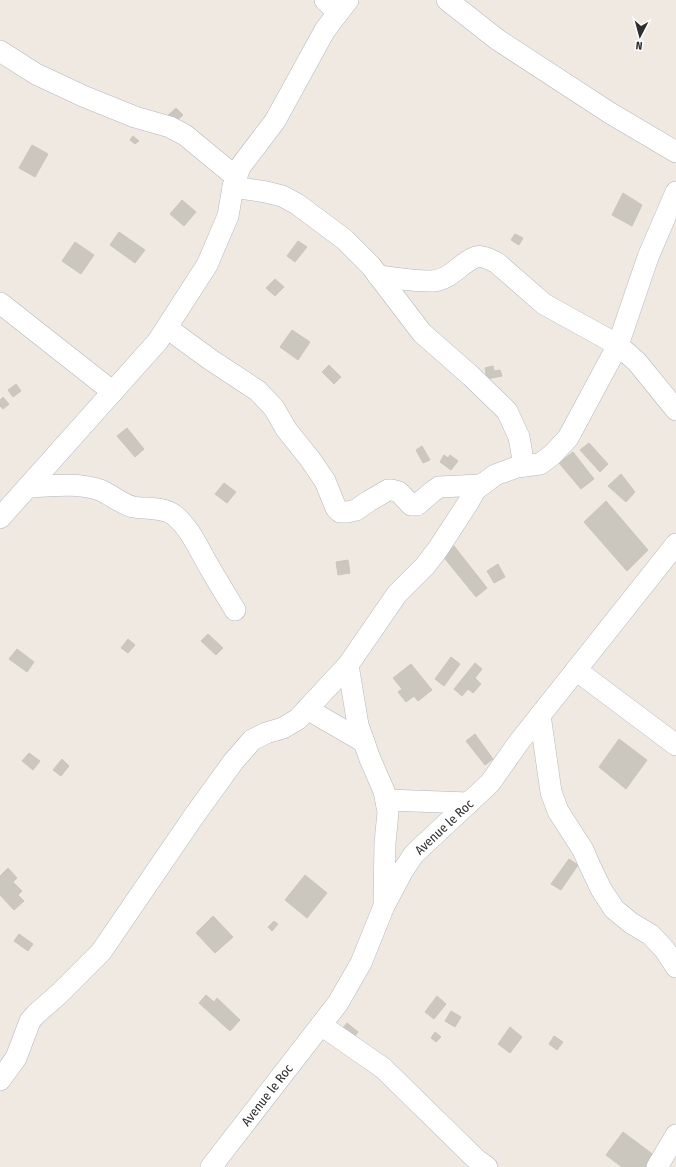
<svg xmlns="http://www.w3.org/2000/svg" width="676" height="1167" viewBox="0 0 676 1167" font-family="'Fira Sans Condensed',sans-serif">
  <style>
    .building { fill: #cbc7bf; stroke: #cbc5ba }
    .lines { fill: none; stroke-linecap: round; stroke-linejoin: round }
    .minor-casing { stroke: #b4b7c1; stroke-width: 22 }
    .minor { stroke: #fff; stroke-width: 21 }
    .labels { text-anchor: middle; dominant-baseline: central; stroke-width: 3; stroke-linejoin: round; paint-order: stroke }
    .street-label { font-size: 13px; fill: #2e2e2e; stroke: #fff }
  </style>
  <rect width="100%" height="100%" fill="#efe9e1"/>
  <g class="building">
    <path d="M 176,108 L 183,115 L 172,125 L 165,118 Z"/>
    <path d="M 133,136 L 139,141 L 135,144 L 130,140 Z"/>
    <path d="M 32,145 L 48,154 L 35,177 L 19,168 Z"/>
    <path d="M 623,193 L 642,205 L 632,226 L 612,215 Z"/>
    <path d="M 182,200 L 196,212 L 184,226 L 170,214 Z"/>
    <path d="M 119,232 L 145,250 L 135,263 L 110,245 Z"/>
    <path d="M 515,234 L 523,238 L 519,245 L 511,240 Z"/>
    <path d="M 298,241 L 307,247 L 295,262 L 287,256 Z"/>
    <path d="M 75,242 L 94,255 L 81,274 L 62,261 Z"/>
    <path d="M 275,279 L 284,287 L 275,296 L 266,288 Z"/>
    <path d="M 292,330 L 310,342 L 298,360 L 280,347 Z"/>
    <path d="M 329,365 L 341,377 L 334,384 L 322,372 Z"/>
    <path d="M 493,366 L 494,371 L 500,370 L 502,376 L 487,379 L 485,368 Z"/>
    <path d="M 16,384 L 21,391 L 13,397 L 8,390 Z"/>
    <path d="M 3,397 L 9,404 L 3,409 L 0,406 L 0,400 Z"/>
    <path d="M 127,428 L 144,449 L 135,457 L 117,436 Z"/>
    <path d="M 589,443 L 608,464 L 600,472 L 580,450 Z"/>
    <path d="M 422,446 L 430,460 L 423,463 L 416,450 Z"/>
    <path d="M 573,452 L 594,479 L 581,489 L 559,463 Z"/>
    <path d="M 444,455 L 448,458 L 450,455 L 458,461 L 451,470 L 440,462 Z"/>
    <path d="M 621,474 L 635,492 L 626,502 L 608,486 Z"/>
    <path d="M 224,483 L 236,492 L 227,503 L 215,494 Z"/>
    <path d="M 606,501 L 648,550 L 627,571 L 584,522 Z"/>
    <path d="M 454,546 L 487,588 L 476,597 L 442,555 Z"/>
    <path d="M 348,560 L 350,573 L 338,575 L 336,562 Z"/>
    <path d="M 498,564 L 505,577 L 494,583 L 487,571 Z"/>
    <path d="M 208,634 L 223,648 L 216,655 L 201,641 Z"/>
    <path d="M 128,639 L 135,645 L 128,653 L 121,648 Z"/>
    <path d="M 17,649 L 34,662 L 27,672 L 9,659 Z"/>
    <path d="M 451,657 L 460,664 L 444,686 L 435,679 Z"/>
    <path d="M 475,663 L 482,669 L 475,678 L 481,684 L 473,693 L 468,689 L 462,696 L 454,689 Z"/>
    <path d="M 411,664 L 432,690 L 418,701 L 414,696 L 406,702 L 398,692 L 402,689 L 393,678 Z"/>
    <path d="M 475,734 L 493,759 L 485,765 L 466,741 Z"/>
    <path d="M 619,739 L 647,760 L 626,789 L 599,767 Z"/>
    <path d="M 29,753 L 40,761 L 33,770 L 22,761 Z"/>
    <path d="M 62,759 L 69,766 L 61,776 L 53,770 Z"/>
    <path d="M 569,859 L 578,865 L 561,890 L 551,884 Z"/>
    <path d="M 8,868 L 17,878 L 13,882 L 22,891 L 18,895 L 24,901 L 14,910 L 0,895 L 0,876 Z"/>
    <path d="M 305,875 L 327,893 L 307,918 L 285,900 Z"/>
    <path d="M 213,916 L 233,937 L 215,953 L 196,933 Z"/>
    <path d="M 274,921 L 278,924 L 272,931 L 268,927 Z"/>
    <path d="M 19,934 L 33,944 L 28,951 L 14,941 Z"/>
    <path d="M 206,995 L 214,1002 L 217,998 L 240,1020 L 230,1031 L 199,1003 Z"/>
    <path d="M 437,996 L 446,1004 L 434,1019 L 425,1012 Z"/>
    <path d="M 451,1011 L 461,1017 L 455,1027 L 445,1021 Z"/>
    <path d="M 347,1023 L 358,1032 L 353,1038 L 342,1029 Z"/>
    <path d="M 510,1027 L 522,1037 L 510,1053 L 498,1044 Z"/>
    <path d="M 435,1032 L 441,1037 L 436,1042 L 431,1038 Z"/>
    <path d="M 554,1036 L 563,1042 L 557,1050 L 549,1044 Z"/>
    <path d="M 623,1132 L 655,1156 L 646,1167 L 622,1167 L 606,1155 Z"/>
  </g>
  <g class="lines">
    <g class="minor-casing">
      <g id="minor">
        <path d="M 325,0 L 338,13"/>
        <path d="M 447,0 L 498,40 L 610,113 L 676,152"/>
        <path d="M 0,51 L 36,74 L 83,96 L 135,117 L 170,127 L 185,135 L 236,177"/>
        <path d="M 233,187 L 266,192 L 282,196 L 297,204 L 344,239 L 371,266 L 422,333 L 471,376 L 507,411 L 519,437 L 524,466"/>
        <path d="M 378,276 C 396,278 415,282 433,281 C 452,279 461,262 476,257 C 483,255 491,260 497,263 L 544,304 L 618,345 L 637,362 L 676,410"/>
        <path d="M 0,303 L 113,392"/>
        <path d="M 167,328 L 211,360 L 258,391 L 274,408 L 286,429 L 310,459 L 325,481 L 336,508 L 340,512 L 347,512 L 356,510 L 369,501 L 388,490 L 392,490 L 399,492 L 411,505 L 417,505 L 432,492 L 439,487 L 480,485"/>
        <path d="M 28,487 C 52,486 77,482 100,490 C 112,495 121,504 133,507 C 145,509 164,507 174,515 C 189,527 198,547 207,563 C 216,579 226,595 235,610"/>
        <path d="M 0,518 L 158,341 L 207,265 L 228,216 L 233,187 L 240,167 L 275,121 L 325,30 L 348,0"/>
        <path d="M 348,665 L 358,725 L 370,759 L 384,791 L 388,812 L 385,843 L 384,902"/>
        <path d="M 576,670 L 676,745"/>
        <path d="M 307,709 L 364,742"/>
        <path d="M 540,715 L 551,792 L 558,811 L 583,850 L 590,866 L 601,889 L 614,909 L 631,923 L 651,935 L 665,950 L 676,967"/>
        <path d="M 386,800 L 469,803"/>
        <path d="M 321,1025 L 383,1068 L 477,1160 L 487,1167"/>
        <path d="M 0,1080 L 16,1058 L 30,1021 L 36,1014 L 59,994 L 101,952 L 194,816 L 233,762 L 252,740 L 266,733 L 283,728 L 298,719 L 348,665 L 397,594 L 425,566 L 438,549 L 468,503 L 475,490 L 495,475 L 517,467 L 540,464 L 552,455 L 568,438 L 618,345 L 648,257 L 676,192"/>
        <path d="M 211,1167 L 338,1003 L 361,963 L 384,906 L 402,872 L 414,854 L 490,783 L 519,742 L 676,544"/>
        <path d="M 657,1167 L 676,1135"/>
      </g>
    </g>
    <use href="#minor" class="minor"/>
  </g>
  <g class="labels">
    <g class="street-label">
      <text transform="translate(444 827) rotate(-43)">Avenue le Roc</text>
      <text transform="translate(267 1095) rotate(-52)">Avenue le Roc</text>
    </g>
  </g>
  <g transform="translate(640 36) rotate(186)" stroke="#ffffff" stroke-width="3" paint-order="stroke">
  <path d="M0-3L7 15L0 10L-7 15Z" fill="#2e2e2e"/>
  <text y="-6" font-size="11" font-weight="bold" text-anchor="middle" fill="#2e2e2e">N</text>
  </g>
</svg>
